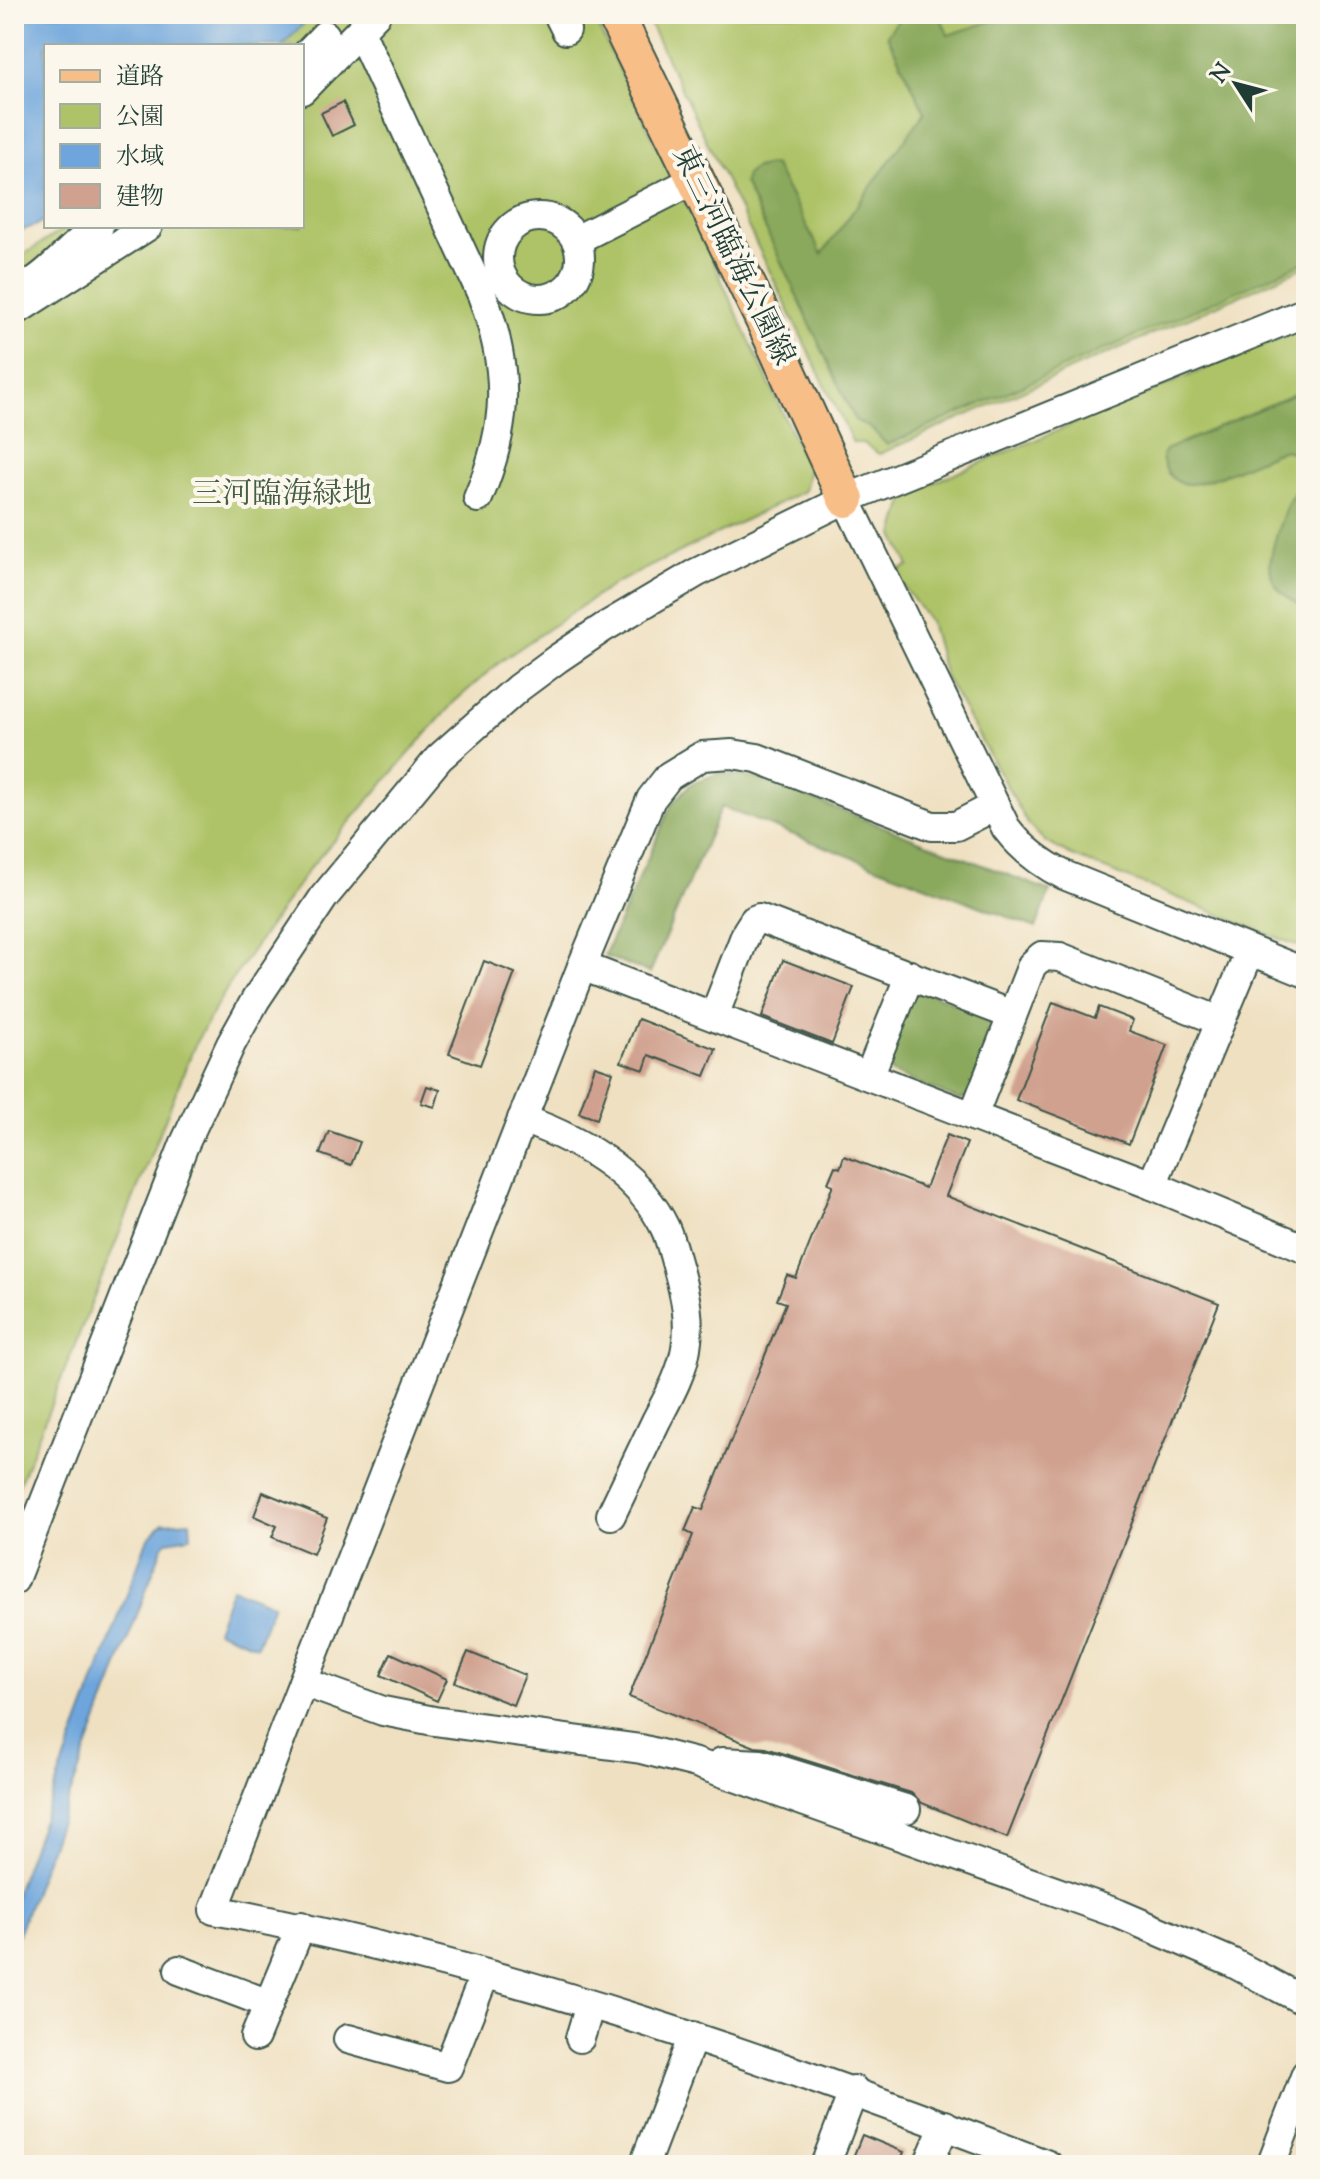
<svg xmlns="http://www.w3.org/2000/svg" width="1320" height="2179" viewBox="0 0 1320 2179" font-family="'Sorts Mill Goudy','Noto Serif JP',serif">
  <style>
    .green { fill: #aec367; stroke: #66804e; stroke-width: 2 }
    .forest { fill: #8aa95c; stroke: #547348; stroke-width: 2 }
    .water { fill: #6da5dc; stroke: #467188; stroke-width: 2 }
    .building { fill: #d0a18f }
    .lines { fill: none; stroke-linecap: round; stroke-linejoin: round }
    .minor-casing { stroke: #3e5549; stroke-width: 32 }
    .major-casing { stroke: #3e5549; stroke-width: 40 }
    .minor { stroke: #fff; stroke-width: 28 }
    .major { stroke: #f7be88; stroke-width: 36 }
    .labels { text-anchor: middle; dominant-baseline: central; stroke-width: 8; stroke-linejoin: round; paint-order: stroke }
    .street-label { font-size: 30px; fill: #1f3d34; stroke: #fbf7ec }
    .park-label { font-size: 30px; fill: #435e41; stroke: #fbf7ec }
  </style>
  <rect width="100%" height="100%" fill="#fbf7ec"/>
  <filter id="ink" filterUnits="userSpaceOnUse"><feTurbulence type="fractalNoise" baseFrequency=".0125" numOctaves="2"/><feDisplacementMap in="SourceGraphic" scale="16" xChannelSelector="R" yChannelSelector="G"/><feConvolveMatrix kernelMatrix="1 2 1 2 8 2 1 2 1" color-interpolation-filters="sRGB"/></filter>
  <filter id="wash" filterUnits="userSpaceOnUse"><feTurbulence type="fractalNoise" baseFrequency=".006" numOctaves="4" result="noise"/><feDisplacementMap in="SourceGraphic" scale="32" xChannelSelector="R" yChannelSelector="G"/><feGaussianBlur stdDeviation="1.8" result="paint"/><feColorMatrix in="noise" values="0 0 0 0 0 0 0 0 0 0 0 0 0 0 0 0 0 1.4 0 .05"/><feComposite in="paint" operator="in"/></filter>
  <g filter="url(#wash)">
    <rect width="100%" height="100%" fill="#efe0c1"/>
    <g class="green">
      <path d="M 313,14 L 592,14 L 693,218 L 809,470 L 804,491 L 614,584 L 501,661 L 454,702 L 308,870 L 230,983 L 196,1042 L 14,1497 L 14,261 L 68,226 L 302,226 L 302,46 L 282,46 Z"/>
      <path d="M 645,14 L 1306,14 L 1306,266 L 879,454 L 863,443 L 853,443 Z"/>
      <path d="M 1306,327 L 1306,949 L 1070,855 L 1046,842 L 1029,826 L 945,676 L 930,622 L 893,572 L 909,566 L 894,535 L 906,494 Z"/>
    </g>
    <g class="forest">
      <path d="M 909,14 L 940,15 L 948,35 L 1014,14 L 1306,14 L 1306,261 L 887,445 L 872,429 L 855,420 L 744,183 L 746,175 L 755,168 L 774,165 L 822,254 L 925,112 L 887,35 L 898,20 Z"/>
      <path d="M 1306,389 L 1306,467 C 1299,457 1295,451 1282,450 C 1261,458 1210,483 1191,484 C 1173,485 1164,471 1162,456 L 1167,449 Z"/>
      <path d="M 1306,480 L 1306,609 C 1265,586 1265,572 1278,530 C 1285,509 1289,494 1306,480 Z"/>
      <path d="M 719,773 L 760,779 L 1050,891 L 1036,928 L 721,807 L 650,973 L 604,956 L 672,804 L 692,783 Z"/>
      <path d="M 924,991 L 992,1017 L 998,1030 L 973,1095 L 959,1100 L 892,1073 L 884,1060 L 909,995 Z"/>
    </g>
    <g class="water">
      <path d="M 14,14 L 313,14 L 282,46 L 46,46 L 46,218 L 37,225 L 14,233 Z"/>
      <path d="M 190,1521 L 191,1537 L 167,1541 L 162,1548 L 14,1945 L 14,1897 L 148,1538 L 163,1523 Z"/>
      <path d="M 232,1588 L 273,1604 L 257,1646 L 216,1630 Z"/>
    </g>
    <g id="blocks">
      <g class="building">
        <path d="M 343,102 L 354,125 L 332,136 L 321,113 Z"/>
        <path d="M 783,960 L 854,987 L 832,1044 L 762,1017 Z"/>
        <path d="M 484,961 L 515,973 L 480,1065 L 449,1054 Z"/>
        <path d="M 1053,1002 L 1095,1018 L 1099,1007 L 1133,1020 L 1129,1031 L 1167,1045 L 1129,1144 L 1016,1100 Z"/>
        <path d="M 638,1019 L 716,1049 L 705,1076 L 649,1055 L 644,1070 L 621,1062 Z"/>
        <path d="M 595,1066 L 613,1072 L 597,1119 L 579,1113 Z"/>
        <path d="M 427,1086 L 440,1090 L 435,1107 L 421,1103 Z"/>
        <path d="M 329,1131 L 360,1142 L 351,1165 L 320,1154 Z"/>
        <path d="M 947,1135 L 967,1143 L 946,1196 L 1219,1303 L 1007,1838 L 922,1803 L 911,1793 L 766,1748 L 755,1747 L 629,1697 L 693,1535 L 685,1531 L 695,1507 L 703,1510 L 786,1303 L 777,1300 L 787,1275 L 796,1278 L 833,1185 L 828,1183 L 835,1166 L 840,1168 L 844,1156 L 925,1188 Z"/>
        <path d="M 263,1492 L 327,1518 L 313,1554 L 272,1537 L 277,1526 L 254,1516 Z"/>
        <path d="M 468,1652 L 525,1675 L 513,1705 L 455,1682 Z"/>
        <path d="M 391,1653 L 447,1679 L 437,1701 L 381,1675 Z"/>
        <path d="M 862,2135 L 904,2152 L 899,2165 L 850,2165 Z"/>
      </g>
    </g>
  </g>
  <g filter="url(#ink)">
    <use href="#blocks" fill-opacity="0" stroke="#3e5549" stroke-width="2"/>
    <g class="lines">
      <g class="minor-casing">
        <g id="minor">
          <path d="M 558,14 L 566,30"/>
          <path d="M 360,31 L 482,295 C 510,369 509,425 478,498"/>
          <path d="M 302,59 L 325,35"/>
          <path d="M 302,90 L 376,14"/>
          <circle cx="539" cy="258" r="41"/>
          <path d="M 576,240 L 696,179"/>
          <path d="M 26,286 C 50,275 74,242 99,226"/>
          <path d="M 14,312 L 148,226"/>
          <path d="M 846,499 L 1006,828 C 1022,849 1040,863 1064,875 L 1306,973"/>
          <path d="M 995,806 L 956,826 L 932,826 L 757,758 L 732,754 L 702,756 L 669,776 L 651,799 L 582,966 L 214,1910 C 500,1964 777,2061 1048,2165"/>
          <path d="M 582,966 L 1152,1185 L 1306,1249"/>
          <path d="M 714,1016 L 747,931 L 754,920 L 759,918 L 1012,1015"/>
          <path d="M 869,1076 L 910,975"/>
          <path d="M 973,1116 L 1032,965 L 1042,956 L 1060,957 L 1220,1021"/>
          <path d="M 522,1119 C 578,1139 638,1172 665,1228 C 671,1241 674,1256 678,1269 C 685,1295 691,1321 686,1348 C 682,1374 668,1398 656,1421 C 641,1453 626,1484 611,1515"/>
          <path d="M 1152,1185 L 1250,951"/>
          <path d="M 14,1580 L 184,1145 L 231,1044 L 256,999 L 324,897 L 439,758 L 518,688 L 557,659 L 603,628 L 696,573 L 846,499 L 1306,312"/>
          <path d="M 303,1682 L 383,1711 L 434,1721 L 641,1749 L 696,1763 L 1119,1914 L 1231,1962 L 1306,2002"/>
          <path d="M 722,1762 L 761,1764 L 906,1809"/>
          <path d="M 179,1970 L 269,2004"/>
          <path d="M 255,2037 L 301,1926"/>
          <path d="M 580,2038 L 590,2005"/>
          <path d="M 348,2039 L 448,2067 L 485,1974"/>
          <path d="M 644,2165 L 693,2036"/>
          <path d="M 825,2165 L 854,2090"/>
          <path d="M 928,2165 L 945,2125"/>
          <path d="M 1271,2165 L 1306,2074"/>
        </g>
      </g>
      <g class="major-casing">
        <path id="major" d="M 615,14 L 764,320 L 846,499"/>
      </g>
      <use href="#minor" class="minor"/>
      <use href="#major" class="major"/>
    </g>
  </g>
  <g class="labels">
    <g class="street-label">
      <text transform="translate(732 256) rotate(64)">東三河臨海公園線</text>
    </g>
    <g class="park-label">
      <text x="282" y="495">三河臨海緑地</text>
    </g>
  </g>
  <rect width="1320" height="2179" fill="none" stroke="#fbf7ec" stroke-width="48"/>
  <rect x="44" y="44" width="260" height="184" fill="#fbf7ec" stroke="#a3ada2" stroke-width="2"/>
  <rect x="60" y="70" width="40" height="12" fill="#f7be88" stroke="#a3ada2" stroke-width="2"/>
  <text x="116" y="84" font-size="24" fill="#1f3d34">道路</text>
  <rect x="60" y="104" width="40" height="24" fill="#aec367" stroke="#a3ada2" stroke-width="2"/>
  <text x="116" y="124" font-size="24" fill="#1f3d34">公園</text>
  <rect x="60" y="144" width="40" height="24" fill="#6da5dc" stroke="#a3ada2" stroke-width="2"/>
  <text x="116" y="164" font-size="24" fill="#1f3d34">水域</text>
  <rect x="60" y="184" width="40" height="24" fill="#d0a18f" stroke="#a3ada2" stroke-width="2"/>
  <text x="116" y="204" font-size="24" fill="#1f3d34">建物</text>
  <g transform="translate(1236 84) rotate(306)" stroke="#fbf7ec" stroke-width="6" paint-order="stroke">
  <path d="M0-6L14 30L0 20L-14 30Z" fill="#1f3d34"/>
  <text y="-12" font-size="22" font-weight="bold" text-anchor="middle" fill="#1f3d34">N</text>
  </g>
</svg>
